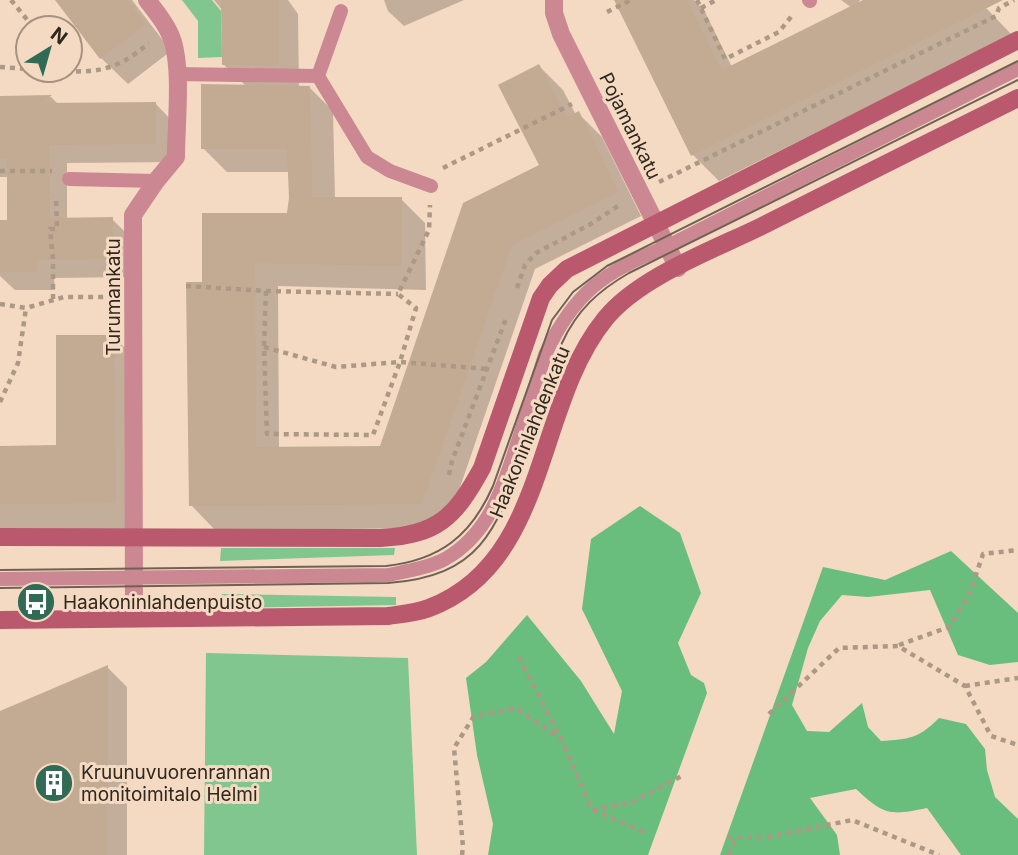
<svg xmlns="http://www.w3.org/2000/svg" width="1018" height="855" viewBox="0 0 1018 855" font-family="Inter,sans-serif">
  <style>
    .green { fill: #80c68e }
    .forest { fill: #69be7d }
    .shadow { fill: #0003 }
    .building { fill: #c3aa93 }
    .lines { fill: none; stroke-linecap: round; stroke-linejoin: round }
    .path { stroke: #ab9885; stroke-width: 4.5; stroke-dasharray: 5 5; stroke-linecap: butt }
    .lane { stroke: #cb8792; stroke-width: 14 }
    .street { stroke: #cb8792; stroke-width: 18 }
    .secondary { stroke: #ba596d; stroke-width: 18 }
    .tram { stroke: #706253; stroke-width: 2 }
    .labels { text-anchor: middle; dominant-baseline: central; stroke-width: 6; stroke-linejoin: round; paint-order: stroke }
    .street-label { font-size: 19px; fill: #30271d; stroke: #f4dac2 }
    .poi-label { font-size: 19px; fill: #30271d; stroke: #f4dac2; text-anchor: start }
  </style>
  <rect width="100%" height="100%" fill="#f4dac2"/>
  <g class="green">
    <path d="M 182,0 L 212,0 L 221,11 L 222,57 L 198,58 L 198,21 Z"/>
    <path d="M 221,548 L 395,548 L 394,555 L 220,561 Z"/>
    <path d="M 222,594 L 396,597 L 396,605 L 222,608 Z"/>
    <path d="M 206,653 L 408,658 L 417,855 L 204,855 Z"/>
  </g>
  <g class="forest">
    <path d="M 640,506 L 680,533 L 701,593 L 678,643 L 691,675 L 704,683 L 707,693 L 648,855 L 488,855 L 493,824 L 477,755 L 466,678 L 486,662 L 527,615 L 581,681 L 614,734 L 622,691 L 582,609 L 591,539 Z"/>
    <path d="M 951,551 L 1018,613 L 1018,662 L 990,665 L 958,655 L 930,590 L 868,597 L 842,595 L 820,621 L 808,648 L 792,705 L 807,731 L 829,732 L 862,703 L 868,727 L 881,741 C 909,739 918,739 939,718 L 966,724 L 985,749 L 987,770 L 995,797 L 1018,819 L 1018,855 L 961,855 L 927,808 C 890,816 884,815 856,789 L 810,798 L 837,835 L 840,855 L 720,855 L 823,567 L 885,580 Z"/>
  </g>
  <g class="shadow">
    <path d="M 57,0 L 132,0 L 171,51 L 128,84 L 101,58 Z"/>
    <path d="M 214,0 L 288,0 L 298,14 L 299,87 L 309,87 L 333,111 L 335,199 L 401,199 L 425,223 L 426,290 L 278,286 L 279,449 L 382,448 L 541,166 L 539,66 L 563,90 L 576,115 L 578,113 L 602,137 L 641,216 L 535,269 L 446,528 L 215,530 L 191,505 L 204,283 L 289,215 L 289,172 L 227,172 L 203,148 L 246,86 L 223,64 L 223,11 Z"/>
    <path d="M 384,0 L 464,0 L 404,26 L 388,11 Z"/>
    <path d="M 645,0 L 694,0 L 704,10 L 732,67 L 852,8 L 841,0 L 860,0 L 856,6 L 867,0 L 974,0 L 987,9 L 1012,35 L 719,181 L 693,155 Z"/>
    <path d="M 51,97 L 59,105 L 155,103 L 173,122 L 174,162 L 67,163 L 67,220 L 112,219 L 131,238 L 131,277 L 54,278 L 55,290 L 15,290 L 0,276 L 0,222 L 9,222 L 9,177 L 0,177 L 0,98 Z"/>
    <path d="M 113,336 L 140,363 L 142,529 L 0,531 L 0,447 L 58,447 Z"/>
    <path d="M 107,667 L 127,687 L 127,855 L 0,855 L 0,713 Z"/>
  </g>
  <g class="building">
    <path d="M 55,0 L 127,0 L 146,24 L 100,59 Z"/>
    <path d="M 221,0 L 279,0 L 279,66 L 222,65 Z"/>
    <path d="M 614,0 L 687,0 L 722,70 L 863,0 L 1003,0 L 691,156 Z"/>
    <path d="M 539,64 L 567,117 L 579,111 L 618,192 L 512,245 L 422,504 L 189,506 L 186,282 L 202,282 L 202,213 L 287,213 L 289,198 L 287,149 L 201,149 L 201,84 L 310,86 L 312,197 L 402,197 L 402,266 L 255,263 L 256,447 L 380,446 L 463,203 L 539,165 L 498,85 Z"/>
    <path d="M 52,95 L 42,103 L 156,102 L 156,144 L 49,145 L 50,218 L 113,217 L 113,259 L 37,260 L 37,272 L 0,272 L 0,220 L 7,220 L 7,159 L 0,159 L 0,96 Z"/>
    <path d="M 56,335 L 114,335 L 116,503 L 0,504 L 0,446 L 56,445 Z"/>
    <path d="M 108,665 L 107,855 L 0,855 L 0,711 Z"/>
  </g>
  <g class="lines">
    <g class="path">
      <path d="M 11,0 L 34,28"/>
      <path d="M 697,0 L 725,59 L 779,32 L 794,13"/>
      <path d="M 701,8 L 716,0"/>
      <path d="M 607,12 L 631,0"/>
      <path d="M 0,67 L 28,69"/>
      <path d="M 46,70 C 92,73 113,74 149,43"/>
      <path d="M 443,168 L 572,104"/>
      <path d="M 0,171 L 52,171"/>
      <path d="M 659,182 L 996,16 L 999,8 L 1014,0"/>
      <path d="M 186,286 L 266,291 L 264,347 L 267,434 L 373,435 L 400,362 L 416,308 L 398,294 L 429,230 L 430,205"/>
      <path d="M 517,288 L 525,265 L 536,253 L 589,225 L 621,204"/>
      <path d="M 266,291 L 398,294"/>
      <path d="M 53,299 L 53,259 L 50,229 L 57,229 L 56,196"/>
      <path d="M 0,304 L 26,308 L 64,297 L 109,297"/>
      <path d="M 264,347 L 336,367 L 400,362 L 487,369"/>
      <path d="M 0,402 L 18,363 L 26,308"/>
      <path d="M 449,475 L 452,461 L 507,316"/>
      <path d="M 899,645 L 949,627 L 969,595 L 983,554 L 1018,550"/>
      <path d="M 519,657 L 561,739 L 592,810 L 632,802 L 682,776"/>
      <path d="M 965,686 L 1018,678"/>
      <path d="M 769,714 L 839,648 L 898,646 L 965,686 L 991,736 L 1018,745"/>
      <path d="M 593,810 L 648,834"/>
      <path d="M 727,837 L 763,838 L 852,820 L 939,855"/>
      <path d="M 462,855 L 463,847 L 454,748 L 474,716 L 516,708 L 560,738"/>
      <path d="M 729,855 L 736,837"/>
    </g>
    <g class="lane">
      <path d="M 809,0 L 810,1"/>
      <path d="M 341,11 L 318,76 L 367,157 L 390,171 L 431,186"/>
      <path d="M 176,74 L 318,76"/>
      <path d="M 69,179 L 156,181"/>
      <path d="M 0,579 L 388,575 C 407,571 428,568 445,559 C 491,533 504,484 519,438 C 528,410 536,383 545,355 C 574,292 604,272 666,247 L 1018,69"/>
    </g>
    <g class="street">
      <path d="M 554,0 L 554,13 L 561,34 L 678,268"/>
      <path d="M 134,617 L 133,215 L 156,181 L 176,157 C 176,124 182,73 173,42 C 168,26 157,13 147,0"/>
    </g>
    <g class="secondary">
      <path d="M 0,537 L 381,538 C 438,535 455,517 482,468 L 541,298 L 550,285 L 567,269 L 1018,40"/>
      <path d="M 0,620 L 388,616 C 402,614 416,613 429,608 C 549,563 534,406 605,319 C 638,278 710,251 758,228 C 845,184 931,141 1018,98"/>
    </g>
    <g class="tram">
      <path d="M 0,570 L 386,566 C 440,560 471,536 493,486 L 552,320 L 573,292 L 607,266 L 1018,61"/>
      <path d="M 0,588 L 388,583 C 483,576 497,528 525,449 C 537,414 550,379 562,343 C 577,310 598,291 629,273 L 1018,80"/>
    </g>
  </g>
  <defs>
    <g id="bus-disc" transform="scale(2.0125)"><circle r="9.5" fill="#316b55" stroke="#f4dac2"/><path d="M-5-6H5V4H4V6H2V4H-2V6H-4V4H-5ZM-3.5-4V0h7V-4ZM-3.5 1.2v1.5H-2V1.2ZM2 1.2v1.5H3.5V1.2Z" fill="#fff"/></g>
    <g id="building-disc" transform="scale(2.0125)"><circle r="9.5" fill="#316b55" stroke="#f4dac2"/><path d="M-4-6H4V6H1V3H-1V6H-4ZM-2.5-4.3h1.7v1.8h-1.7ZM.8-4.3h1.7v1.8H.8ZM-2.5-1h1.7V.8h-1.7ZM.8-1h1.7V.8H.8Z" fill="#fff"/></g>
  </defs>
  <g fill-rule="evenodd">
    <use href="#bus-disc" x="36" y="602"/>
    <use href="#building-disc" x="54" y="783"/>
  </g>
  <g class="labels">
    <g class="street-label">
      <text transform="translate(630 126) rotate(64)">Pojamankatu</text>
      <text transform="translate(113 297) rotate(-90)">Turumankatu</text>
      <text transform="translate(530 432) rotate(-68)">Haakoninlahdenkatu</text>
    </g>
    <g class="poi-label">
      <text x="63" y="602">Haakoninlahdenpuisto</text>
      <text x="81" y="772">Kruunuvuorenrannan<tspan x="81" dy="22">monitoimitalo Helmi</tspan></text>
    </g>
  </g>
  <g transform="translate(49 49) rotate(37)"><circle r="33" fill="#f4dac2" stroke="#a69280" stroke-width="2"/>
  <path d="M0-5L12 26L0 18L-12 26Z" fill="#316b55"/>
  <text y="-10" font-size="19" font-weight="bold" text-anchor="middle" fill="#30271d">N</text>
  </g>
</svg>
